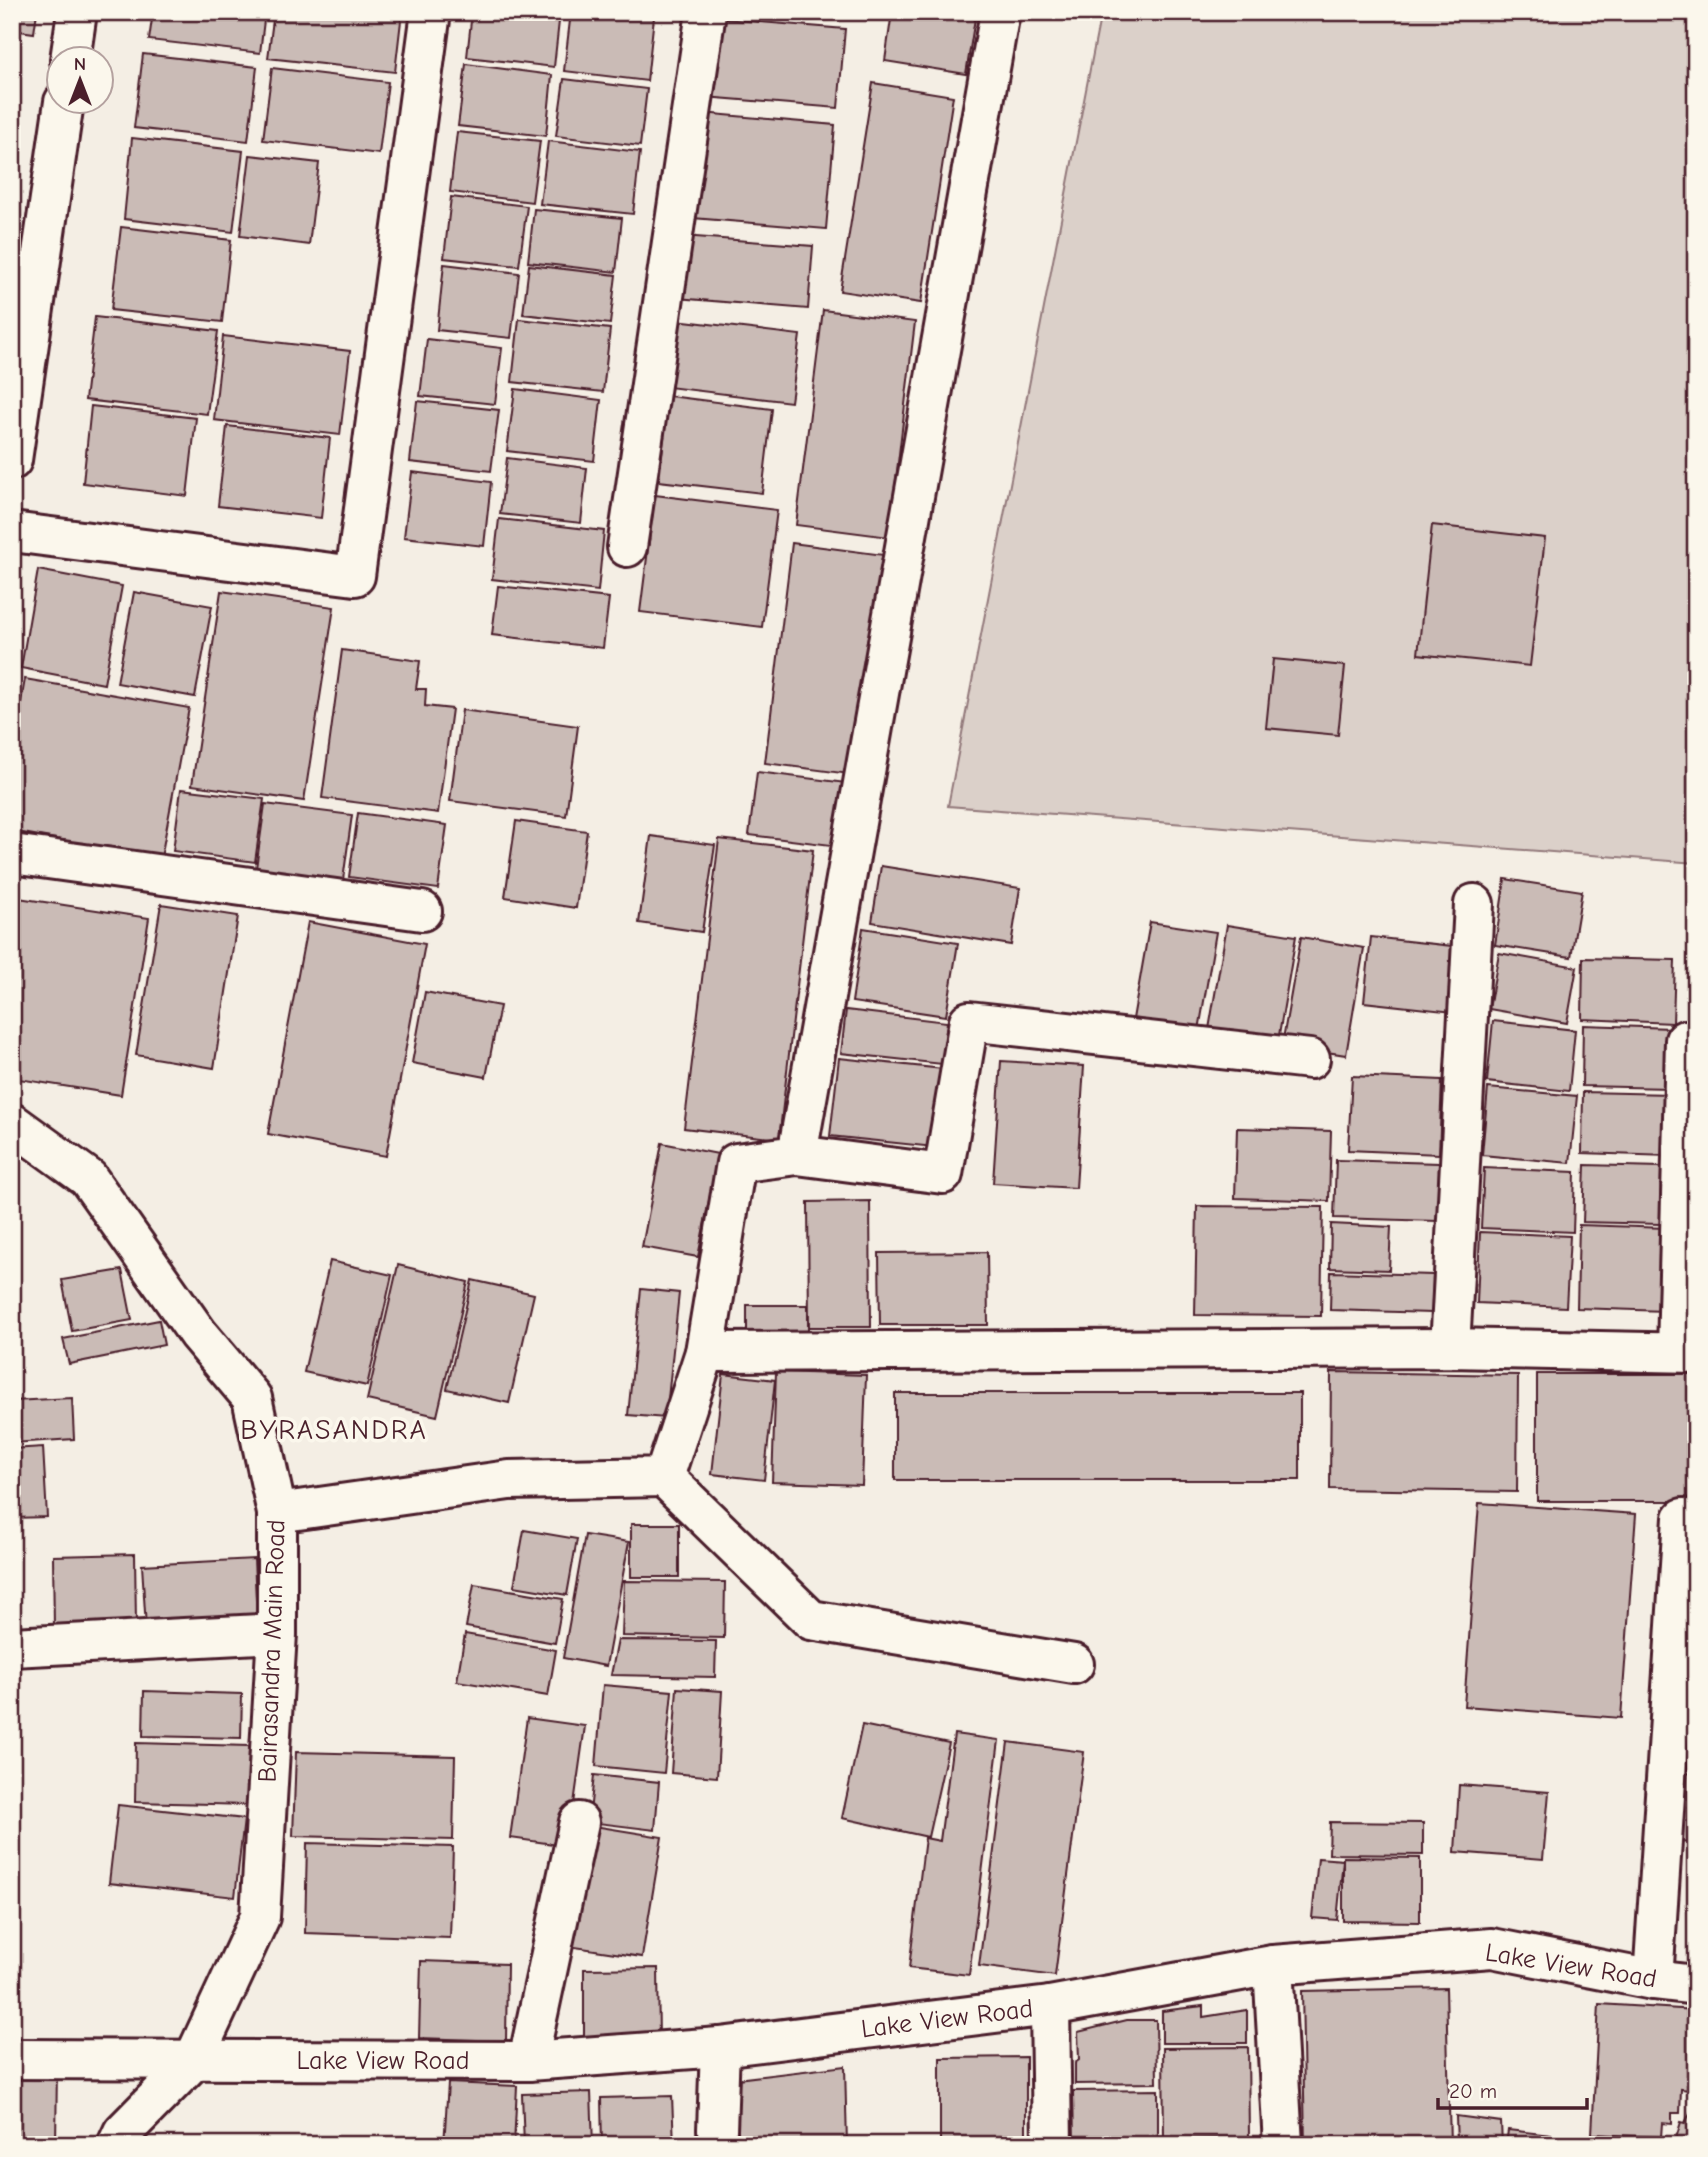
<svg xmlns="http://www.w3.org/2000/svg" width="1708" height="2157" viewBox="0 0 1708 2157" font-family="'Comic Neue',sans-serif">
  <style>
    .green { fill: #dbd0c9; stroke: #92787a; stroke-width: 2 }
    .building { fill: #cabbb6; stroke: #4a1f2b; stroke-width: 2 }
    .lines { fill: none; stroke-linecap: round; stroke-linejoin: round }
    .street-casing { stroke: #4a1f2b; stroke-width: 44 }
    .street { stroke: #fbf7ec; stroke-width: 38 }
    .labels { text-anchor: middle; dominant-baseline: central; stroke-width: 7; stroke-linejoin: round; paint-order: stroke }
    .street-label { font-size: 26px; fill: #4a1f2b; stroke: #fbf7ec }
    .neighbourhood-label { font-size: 28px; letter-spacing: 2px; fill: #4a1f2b; stroke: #fbf7ec }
  </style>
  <rect width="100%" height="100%" fill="#f4eee4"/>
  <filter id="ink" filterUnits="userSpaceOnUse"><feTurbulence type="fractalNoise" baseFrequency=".0143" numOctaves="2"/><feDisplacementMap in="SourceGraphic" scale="14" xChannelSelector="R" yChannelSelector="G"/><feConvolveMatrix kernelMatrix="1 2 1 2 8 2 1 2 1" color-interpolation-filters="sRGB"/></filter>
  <g filter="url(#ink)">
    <path class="green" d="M 1101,12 L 1696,12 L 1696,863 L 948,806 Z"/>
    <g class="building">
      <path d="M 12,12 L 37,12 L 34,33 L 12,30 Z"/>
      <path d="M 153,12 L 265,12 L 260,53 L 149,40 Z"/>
      <path d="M 274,12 L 402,12 L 395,72 L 268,58 Z"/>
      <path d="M 472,12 L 560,12 L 554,67 L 467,57 Z"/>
      <path d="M 571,12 L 654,17 L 647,81 L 564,71 Z"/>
      <path d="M 892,12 L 976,12 L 966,74 L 885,61 Z"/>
      <path d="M 711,18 L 845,29 L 838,108 L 705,97 Z"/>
      <path d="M 143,54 L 257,67 L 248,141 L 134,128 Z"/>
      <path d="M 466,64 L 552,75 L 546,136 L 458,126 Z"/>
      <path d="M 272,68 L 388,82 L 379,154 L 263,140 Z"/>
      <path d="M 564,79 L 647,89 L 640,146 L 556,136 Z"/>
      <path d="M 873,83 L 953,96 L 921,303 L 840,291 Z"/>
      <path d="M 702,113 L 835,125 L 826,229 L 693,218 Z"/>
      <path d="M 12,129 L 21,130 L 12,200 Z"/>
      <path d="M 457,132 L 540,141 L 532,202 L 450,192 Z"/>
      <path d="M 132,138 L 243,151 L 233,232 L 124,219 Z"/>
      <path d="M 548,141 L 640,152 L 633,214 L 540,204 Z"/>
      <path d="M 250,155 L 319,163 L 309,245 L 240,236 Z"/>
      <path d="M 451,197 L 527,206 L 519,266 L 444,258 Z"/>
      <path d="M 534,209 L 622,218 L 616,272 L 528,262 Z"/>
      <path d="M 121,227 L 231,240 L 222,322 L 111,310 Z"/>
      <path d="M 682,236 L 813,246 L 808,309 L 677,298 Z"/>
      <path d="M 444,264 L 519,273 L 511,338 L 437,330 Z"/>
      <path d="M 529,265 L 616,275 L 610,324 L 523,314 Z"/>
      <path d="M 823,310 L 915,322 L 889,537 L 796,525 Z"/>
      <path d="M 95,317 L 218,331 L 207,414 L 85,400 Z"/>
      <path d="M 519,319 L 610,329 L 603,392 L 512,382 Z"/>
      <path d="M 676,320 L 800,335 L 791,402 L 668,387 Z"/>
      <path d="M 223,336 L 350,351 L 340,435 L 214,420 Z"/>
      <path d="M 427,339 L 502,348 L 495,404 L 420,396 Z"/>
      <path d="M 515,389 L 601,400 L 594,461 L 507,451 Z"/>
      <path d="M 669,396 L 772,409 L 762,493 L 659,481 Z"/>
      <path d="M 417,401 L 499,410 L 491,471 L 410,462 Z"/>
      <path d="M 91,406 L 196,418 L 187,496 L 83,483 Z"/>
      <path d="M 227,426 L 330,438 L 321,518 L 218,506 Z"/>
      <path d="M 507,458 L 587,468 L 581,523 L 500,514 Z"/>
      <path d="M 412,472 L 491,482 L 484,546 L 404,537 Z"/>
      <path d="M 655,495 L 777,510 L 762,627 L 640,612 Z"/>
      <path d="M 499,519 L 604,531 L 598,591 L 492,579 Z"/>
      <path d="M 1432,525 L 1545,538 L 1530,666 L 1418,654 Z"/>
      <path d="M 792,543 L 884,555 L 857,775 L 765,763 Z"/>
      <path d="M 38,570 L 122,586 L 104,684 L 21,668 Z"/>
      <path d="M 498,586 L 609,598 L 603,648 L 492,635 Z"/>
      <path d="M 221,591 L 334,607 L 304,801 L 192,785 Z"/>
      <path d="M 134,592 L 212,606 L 195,697 L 117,683 Z"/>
      <path d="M 342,650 L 420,661 L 416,689 L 426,689 L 425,706 L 452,709 L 438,813 L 322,798 Z"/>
      <path d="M 1273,659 L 1345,666 L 1338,735 L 1266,728 Z"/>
      <path d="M 25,679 L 189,708 L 161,858 L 12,831 L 12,753 Z"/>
      <path d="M 462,710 L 578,726 L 566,816 L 450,801 Z"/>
      <path d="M 757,772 L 855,784 L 847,847 L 749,835 Z"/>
      <path d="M 181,789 L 264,799 L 255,862 L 173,851 Z"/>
      <path d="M 265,804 L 352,815 L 343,880 L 256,868 Z"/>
      <path d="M 358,813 L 447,825 L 438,889 L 349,877 Z"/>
      <path d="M 516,821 L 587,831 L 576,908 L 505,897 Z"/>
      <path d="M 651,836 L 715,845 L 702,932 L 639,923 Z"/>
      <path d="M 719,839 L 813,850 L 779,1139 L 684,1128 Z"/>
      <path d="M 881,866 L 1020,888 L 1011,945 L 872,922 Z"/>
      <path d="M 1505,879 L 1582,891 L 1571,957 L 1495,945 Z"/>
      <path d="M 12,897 L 149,918 L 121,1095 L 12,1078 Z"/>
      <path d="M 161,904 L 238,916 L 214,1068 L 136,1055 Z"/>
      <path d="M 308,922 L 425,944 L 386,1156 L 268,1134 Z"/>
      <path d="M 1150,922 L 1216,932 L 1199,1030 L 1133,1019 Z"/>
      <path d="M 1227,925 L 1296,936 L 1278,1041 L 1209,1029 Z"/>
      <path d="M 863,928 L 958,943 L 946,1016 L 852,1002 Z"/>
      <path d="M 1301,937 L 1364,948 L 1346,1055 L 1282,1045 Z"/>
      <path d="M 1371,937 L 1461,947 L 1453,1012 L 1364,1002 Z"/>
      <path d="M 1499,953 L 1577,967 L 1567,1023 L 1489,1009 Z"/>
      <path d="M 1583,958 L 1675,960 L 1673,1023 L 1582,1019 Z"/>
      <path d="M 425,992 L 500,1006 L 486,1077 L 412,1063 Z"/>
      <path d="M 846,1010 L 947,1022 L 942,1064 L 841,1053 Z"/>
      <path d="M 1493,1021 L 1575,1030 L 1569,1091 L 1487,1082 Z"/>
      <path d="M 1583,1025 L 1672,1028 L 1670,1088 L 1582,1086 Z"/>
      <path d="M 839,1058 L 943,1069 L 934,1147 L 830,1136 Z"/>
      <path d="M 1001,1061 L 1084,1066 L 1076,1188 L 993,1183 Z"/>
      <path d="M 1352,1076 L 1442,1080 L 1439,1154 L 1348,1150 Z"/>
      <path d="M 1488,1088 L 1577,1096 L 1570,1163 L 1482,1155 Z"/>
      <path d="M 1583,1092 L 1671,1094 L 1669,1156 L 1582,1153 Z"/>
      <path d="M 1237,1128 L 1331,1131 L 1329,1201 L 1235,1198 Z"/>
      <path d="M 662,1143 L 718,1154 L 698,1257 L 642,1247 Z"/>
      <path d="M 1336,1160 L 1439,1163 L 1438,1221 L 1334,1218 Z"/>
      <path d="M 1585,1165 L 1661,1167 L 1660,1224 L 1583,1222 Z"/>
      <path d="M 1484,1168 L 1575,1172 L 1573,1232 L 1481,1228 Z"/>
      <path d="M 870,1201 L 871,1327 L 809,1327 L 808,1202 Z"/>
      <path d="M 1197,1206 L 1323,1207 L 1321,1316 L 1195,1315 Z"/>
      <path d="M 1331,1224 L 1391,1227 L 1389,1270 L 1330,1268 Z"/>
      <path d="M 1579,1225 L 1667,1228 L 1665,1311 L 1577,1308 Z"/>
      <path d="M 1480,1232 L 1570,1236 L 1566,1307 L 1477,1303 Z"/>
      <path d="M 987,1252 L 988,1325 L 880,1325 L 879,1253 Z"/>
      <path d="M 330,1261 L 392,1275 L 367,1386 L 304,1372 Z"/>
      <path d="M 398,1265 L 468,1282 L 437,1416 L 367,1400 Z"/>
      <path d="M 122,1270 L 132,1320 L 72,1331 L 62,1280 Z"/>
      <path d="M 1331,1272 L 1433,1275 L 1432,1313 L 1330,1310 Z"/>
      <path d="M 472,1280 L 534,1294 L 509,1403 L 447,1389 Z"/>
      <path d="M 641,1289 L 679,1293 L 666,1418 L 628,1415 Z"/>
      <path d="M 747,1305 L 808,1305 L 808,1335 L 747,1336 Z"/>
      <path d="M 159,1320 L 164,1345 L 69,1364 L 63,1339 Z"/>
      <path d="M 776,1372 L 866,1375 L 862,1485 L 772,1482 Z"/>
      <path d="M 1331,1372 L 1518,1375 L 1517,1492 L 1330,1489 Z"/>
      <path d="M 723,1374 L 775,1380 L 764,1480 L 712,1474 Z"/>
      <rect x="1537" y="1374" width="159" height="127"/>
      <rect x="895" y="1393" width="405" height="87"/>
      <path d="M 72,1398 L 74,1439 L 12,1443 L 12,1401 Z"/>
      <path d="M 43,1447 L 47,1517 L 12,1518 L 12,1449 Z"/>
      <path d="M 1479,1503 L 1636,1514 L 1621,1718 L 1464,1706 Z"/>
      <rect x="631" y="1524" width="48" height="53"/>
      <path d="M 524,1530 L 577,1539 L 567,1595 L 514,1586 Z"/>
      <path d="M 585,1535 L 629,1542 L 606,1666 L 563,1658 Z"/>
      <path d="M 135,1554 L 136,1625 L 54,1627 L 53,1556 Z"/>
      <path d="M 254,1559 L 257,1622 L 146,1628 L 142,1565 Z"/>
      <path d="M 624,1581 L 725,1582 L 724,1638 L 622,1636 Z"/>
      <path d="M 474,1584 L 563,1599 L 555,1643 L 466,1627 Z"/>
      <path d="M 465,1634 L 556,1650 L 548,1696 L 457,1681 Z"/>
      <path d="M 618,1640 L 716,1641 L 715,1677 L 611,1675 Z"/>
      <path d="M 603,1685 L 672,1691 L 664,1773 L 596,1766 Z"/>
      <path d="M 677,1688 L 722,1691 L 717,1777 L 671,1773 Z"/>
      <path d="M 144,1691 L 242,1694 L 241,1738 L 143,1736 Z"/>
      <path d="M 1692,1707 L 1696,1707 L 1696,1769 L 1686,1768 Z"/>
      <path d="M 527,1718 L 585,1726 L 568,1846 L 510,1838 Z"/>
      <path d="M 862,1725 L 949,1743 L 928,1837 L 842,1818 Z"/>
      <path d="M 954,1734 L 999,1740 L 969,1975 L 909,1968 L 925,1838 L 940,1841 Z"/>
      <path d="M 1008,1742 L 1084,1752 L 1055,1976 L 979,1966 Z"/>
      <path d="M 136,1743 L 249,1746 L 248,1805 L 135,1802 Z"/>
      <path d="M 296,1752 L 455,1756 L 453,1840 L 293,1836 Z"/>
      <path d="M 1685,1773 L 1696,1774 L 1696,1843 L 1678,1842 Z"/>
      <path d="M 594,1775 L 659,1782 L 655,1830 L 589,1822 Z"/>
      <path d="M 1459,1785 L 1549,1792 L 1543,1859 L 1455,1852 Z"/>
      <path d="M 118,1805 L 244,1819 L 235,1897 L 109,1883 Z"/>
      <path d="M 1330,1822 L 1423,1823 L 1423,1855 L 1329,1854 Z"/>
      <path d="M 588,1825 L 662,1837 L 642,1957 L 568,1946 Z"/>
      <path d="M 307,1843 L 453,1847 L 450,1938 L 305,1933 Z"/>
      <path d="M 1343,1857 L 1420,1858 L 1420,1922 L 1343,1921 Z"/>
      <path d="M 1318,1858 L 1343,1860 L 1337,1920 L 1312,1918 Z"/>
      <path d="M 421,1961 L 507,1964 L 506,2041 L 419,2038 Z"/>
      <path d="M 658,1968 L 659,2040 L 584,2041 L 584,1969 Z"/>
      <path d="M 1446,1988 L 1450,2145 L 1305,2145 L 1302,1991 Z"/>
      <path d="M 1599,2004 L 1696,2010 L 1696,2083 L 1690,2083 L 1689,2090 L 1681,2089 L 1680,2113 L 1672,2113 L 1672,2124 L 1662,2123 L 1661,2137 L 1592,2134 Z"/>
      <path d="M 1203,2006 L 1203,2017 L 1247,2010 L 1247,2043 L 1162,2043 L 1162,2011 Z"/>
      <path d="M 1127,2020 L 1156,2020 L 1157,2083 L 1075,2084 L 1075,2063 L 1079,2060 L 1078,2032 Z"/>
      <path d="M 1248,2047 L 1249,2138 L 1164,2139 L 1163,2048 Z"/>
      <path d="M 1026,2057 L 1026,2145 L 940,2145 L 940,2058 Z"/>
      <path d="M 12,2064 L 57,2065 L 56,2145 L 12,2145 Z"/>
      <path d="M 845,2066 L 847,2145 L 738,2145 L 737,2079 Z"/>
      <path d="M 448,2083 L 517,2086 L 514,2145 L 444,2145 Z"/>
      <path d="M 1158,2090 L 1158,2139 L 1074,2140 L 1073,2091 Z"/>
      <path d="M 591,2092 L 593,2145 L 524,2145 L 522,2094 Z"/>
      <path d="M 672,2096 L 674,2145 L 602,2145 L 601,2098 Z"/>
      <path d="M 1696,2101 L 1696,2145 L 1674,2145 L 1681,2122 L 1685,2123 Z"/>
      <path d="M 1456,2116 L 1501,2122 L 1502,2145 L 1457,2145 Z"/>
      <path d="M 1508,2130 L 1639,2145 L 1506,2145 Z"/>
      <path d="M 1253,2142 L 1253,2145 L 1166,2145 L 1166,2143 Z"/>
    </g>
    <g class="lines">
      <g class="street-casing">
        <g id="street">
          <path d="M 70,60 L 77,12"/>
          <path d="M 12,460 L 64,102"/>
          <path d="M 12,532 L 355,576 L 431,12"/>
          <path d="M 627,547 L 706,12"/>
          <path d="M 12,854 L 422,911"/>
          <path d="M 12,1123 L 88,1178 L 198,1334 L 252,1398 L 277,1513 L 277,1633 L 260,1917 L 193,2061 L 123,2132 L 117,2145"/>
          <path d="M 797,1155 L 943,1174 L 969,1021 L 1310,1059"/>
          <path d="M 1450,1348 L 1474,904"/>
          <path d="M 705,1352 L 1450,1348 L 1696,1353"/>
          <path d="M 1677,1352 L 1685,1040"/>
          <path d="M 664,1477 L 811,1620 L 1074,1664"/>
          <path d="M 277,1513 L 509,1480 L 664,1477 L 705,1352 L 736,1163 L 797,1155 L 1000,12"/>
          <path d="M 12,1647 L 277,1633"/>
          <path d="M 1273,1965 L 1283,2145"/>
          <path d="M 1653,1980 L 1683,1518"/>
          <path d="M 1050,2006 L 1052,2145"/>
          <path d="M 12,2059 L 528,2061 L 720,2047 L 1050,2006 L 1273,1965 L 1492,1948 L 1653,1980 L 1696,1985"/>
          <path d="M 528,2061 L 579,1822"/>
          <path d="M 717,2130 L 720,2047"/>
        </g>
      </g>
      <use href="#street" class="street"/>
    </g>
  </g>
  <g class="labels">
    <g class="street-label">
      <text transform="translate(272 1651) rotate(-88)">Bairasandra Main Road</text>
      <text transform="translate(1571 1966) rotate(9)">Lake View Road</text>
      <text transform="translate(947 2019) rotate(-7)">Lake View Road</text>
      <text x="383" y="2061">Lake View Road</text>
    </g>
    <g class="neighbourhood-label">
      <text x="334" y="1430">BYRASANDRA</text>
    </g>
  </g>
  <rect width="1708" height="2157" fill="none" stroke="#fbf7ec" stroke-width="42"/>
  <rect x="21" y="21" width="1666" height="2115" fill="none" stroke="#4a1f2b" stroke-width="2.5" filter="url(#ink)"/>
  <g transform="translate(80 80)"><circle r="33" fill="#fbf7ec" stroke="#b4a19f" stroke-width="2"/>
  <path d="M0-5L12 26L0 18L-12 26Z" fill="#4a1f2b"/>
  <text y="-10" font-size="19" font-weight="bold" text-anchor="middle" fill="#4a1f2b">N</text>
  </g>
  <path d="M1438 2098v10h149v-10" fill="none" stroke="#4a1f2b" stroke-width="3.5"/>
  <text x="1449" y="2098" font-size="21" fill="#4a1f2b" stroke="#fbf7ec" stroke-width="5" paint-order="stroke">20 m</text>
</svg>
